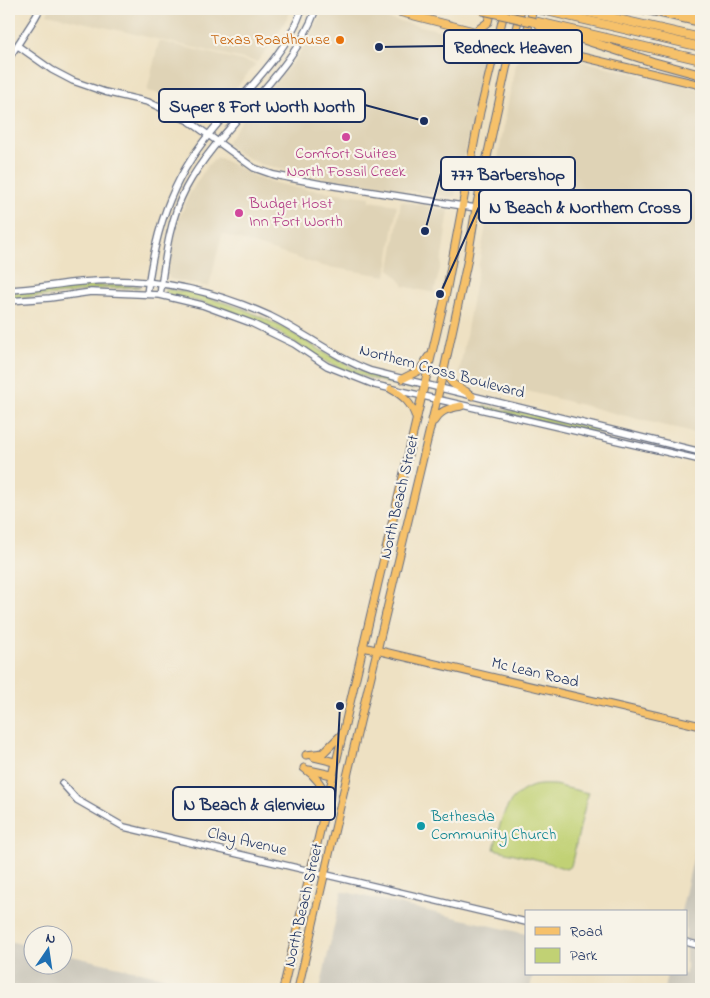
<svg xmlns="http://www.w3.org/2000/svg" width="710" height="998" viewBox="0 0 710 998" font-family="'Indie Flower',sans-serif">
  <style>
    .built { fill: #dfd3b6 }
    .industrial { fill: #c8c4b8 }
    .green { fill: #c1d174; stroke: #6e8069 }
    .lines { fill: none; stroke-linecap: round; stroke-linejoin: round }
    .minor-casing { stroke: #656d81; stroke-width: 8 }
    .major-casing { stroke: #656d81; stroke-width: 9 }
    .highway-casing { stroke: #656d81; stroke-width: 10 }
    .minor { stroke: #fff; stroke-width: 5.5 }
    .major { stroke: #f6c16b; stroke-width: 7 }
    .highway { stroke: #f6c16b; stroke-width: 8 }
    .highway-bridge-casing { stroke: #656d81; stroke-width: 10; stroke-linecap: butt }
    .highway-bridge { stroke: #f6c16b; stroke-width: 8 }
    .food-dot { fill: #e8710a; stroke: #f7f3e8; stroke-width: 2 }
    .hotel-dot { fill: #d1479c; stroke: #f7f3e8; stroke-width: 2 }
    .culture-dot { fill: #0f9aa8; stroke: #f7f3e8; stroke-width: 2 }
    .labels { text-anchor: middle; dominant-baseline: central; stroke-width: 4.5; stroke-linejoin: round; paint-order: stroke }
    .food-label { font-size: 16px; fill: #c56008; stroke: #f7f3e8; text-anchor: end }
    .hotel-label { font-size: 16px; fill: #b23c85; stroke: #f7f3e8 }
    .street-label { font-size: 16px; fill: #1b2f5e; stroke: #f7f3e8 }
    .culture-label { font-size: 16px; fill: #0d838f; stroke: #f7f3e8; text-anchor: start }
    .leader { fill: none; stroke: #1b2f5e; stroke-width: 2 }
    .callout-dot { fill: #1b2f5e; stroke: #f7f3e8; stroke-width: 2 }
    .callout { fill: #f7f3e8; stroke: #1b2f5e; stroke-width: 2 }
    .callout-label { font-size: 18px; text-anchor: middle; font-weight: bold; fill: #1b2f5e }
  </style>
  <rect width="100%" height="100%" fill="#f7f3e8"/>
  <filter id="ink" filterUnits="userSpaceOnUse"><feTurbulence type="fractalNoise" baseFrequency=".02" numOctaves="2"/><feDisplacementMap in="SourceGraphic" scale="10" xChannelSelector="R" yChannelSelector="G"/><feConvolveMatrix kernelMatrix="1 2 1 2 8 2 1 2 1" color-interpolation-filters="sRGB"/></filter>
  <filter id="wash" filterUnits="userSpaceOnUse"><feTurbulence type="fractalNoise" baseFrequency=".0096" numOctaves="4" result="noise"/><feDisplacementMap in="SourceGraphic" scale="20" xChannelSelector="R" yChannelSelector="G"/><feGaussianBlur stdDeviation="1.12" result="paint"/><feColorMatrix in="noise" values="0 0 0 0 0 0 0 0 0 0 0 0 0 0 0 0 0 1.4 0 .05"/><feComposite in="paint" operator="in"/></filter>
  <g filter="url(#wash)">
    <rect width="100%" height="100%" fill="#eee1c3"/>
    <g class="built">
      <path d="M 49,9 L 292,9 L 274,41 L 257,62 L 47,14 Z"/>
      <path d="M 324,9 L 345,9 L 438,30 L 472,41 L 482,48 L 486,61 L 455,196 L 449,197 L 430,194 L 303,174 L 260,164 L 238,153 L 226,143 L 244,118 L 294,61 L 307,42 Z"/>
      <path d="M 159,41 L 256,64 L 217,110 L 214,113 L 183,107 L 184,99 L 147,91 Z"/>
      <path d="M 534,50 L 701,89 L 701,435 L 459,374 L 515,65 L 521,56 L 528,51 Z"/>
      <path d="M 216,158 L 220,158 L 262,180 L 297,188 L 370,197 L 370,201 L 397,205 L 386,276 L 322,266 L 222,234 L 209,287 L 170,279 L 167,274 L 177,223 L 190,193 L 207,166 Z"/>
      <path d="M 401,201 L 449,210 L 441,264 L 434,293 L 403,286 L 403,284 L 390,269 Z"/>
    </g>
    <g class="industrial">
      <path d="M 701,823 L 701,989 L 664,989 L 667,974 L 686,974 L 686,912 L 681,912 Z"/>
      <path d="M 342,891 L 526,934 L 526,974 L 533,974 L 530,989 L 320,989 Z"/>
      <path d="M 9,941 L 32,947 L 32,966 L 62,966 L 63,954 L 215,989 L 9,989 Z"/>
    </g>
    <g class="green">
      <path d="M 119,285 L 139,286 L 140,287 L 96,289 L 68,294 L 9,299 L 9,293 L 78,286 Z"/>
      <path d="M 166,289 L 193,293 L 244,309 L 282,327 L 337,360 L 358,370 L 380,378 L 406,384 L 414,388 L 413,389 C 385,382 355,376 329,363 C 312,354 296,343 280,333 C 245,314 207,302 168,295 L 164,290 Z"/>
      <path d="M 484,406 L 509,411 L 531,413 L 621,435 L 587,431 L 482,408 Z"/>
      <path d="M 555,785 L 588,793 L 571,866 L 566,869 L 543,861 L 494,849 C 500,824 504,797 531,787 C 538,784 548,785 555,785 Z"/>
    </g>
  </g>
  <g filter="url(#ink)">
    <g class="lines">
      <g class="minor-casing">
        <g id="minor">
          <path d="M 18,46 L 52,70 L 73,81 L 105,92 L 148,102 L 189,121 L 254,168 L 274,175 L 321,184 L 476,208"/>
          <path d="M 9,58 L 35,18 L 40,9"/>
          <path d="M 9,290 C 33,289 57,284 81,282 C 146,276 211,289 270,316 C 305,333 334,357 371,371 L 701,452"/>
          <path d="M 147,294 C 155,232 170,182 210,133 C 241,95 286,56 302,9"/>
          <path d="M 160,295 C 165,259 169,220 186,188 C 221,123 291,78 316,9"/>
          <path d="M 9,301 L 50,298 L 91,292 L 160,295 L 202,305 L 251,323 L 294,344 L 327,366 L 375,385 L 701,460"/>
          <path d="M 62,783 L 77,800 L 124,827 L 526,922"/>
          <path d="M 686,942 L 701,946"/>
        </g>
      </g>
      <g class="major-casing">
        <g id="major">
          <path d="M 387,9 L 497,37 L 701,85"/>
          <path d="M 476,31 L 488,22 L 491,9"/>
          <path d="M 532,45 L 527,32 L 533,9"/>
          <path d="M 508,60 L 521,50 L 532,45"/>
          <path d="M 444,370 C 454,392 458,383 472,396"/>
          <path d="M 402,379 L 420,370 L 428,357"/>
          <path d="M 391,389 C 404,396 412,404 416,418"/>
          <path d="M 434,421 C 442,409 448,409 461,406"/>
          <path d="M 363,647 L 701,726"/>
          <path d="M 306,755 L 323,753 L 341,735"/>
          <path d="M 314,757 L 335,762"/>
          <path d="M 304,768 C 316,776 323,786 327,799"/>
          <path d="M 309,770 L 332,775"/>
          <path d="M 283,989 L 446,293 L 480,112 L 505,9"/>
          <path d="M 298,989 L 349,768 L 444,370 L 467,263 L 476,208 L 508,60 L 521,9"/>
        </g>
      </g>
      <g class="highway-casing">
        <g id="highway">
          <path d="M 538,9 L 701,47"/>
          <path d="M 574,9 L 701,38"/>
          <path d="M 643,9 L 701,22"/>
          <path d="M 673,9 L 701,14"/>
          <path d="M 538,22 L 701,60"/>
          <path d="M 538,23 L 543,29 L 585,40 L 653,62 L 701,75"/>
        </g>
      </g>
      <use href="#minor" class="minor"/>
      <use href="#major" class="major"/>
      <use href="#highway" class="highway"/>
      <g class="highway-bridge-casing">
        <path id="highway-bridge" d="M 481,10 L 534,22"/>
      </g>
      <use href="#highway-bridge" class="highway-bridge"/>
    </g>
  </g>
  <circle class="food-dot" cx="340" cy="40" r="5"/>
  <g class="hotel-dot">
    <circle cx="346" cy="137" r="5"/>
    <circle cx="239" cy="213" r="5"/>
  </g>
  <circle class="culture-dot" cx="421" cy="826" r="5"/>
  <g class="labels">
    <g class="food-label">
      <text x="330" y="40">Texas Roadhouse</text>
    </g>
    <g class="hotel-label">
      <text x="346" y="154">Comfort Suites<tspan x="346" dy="18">North Fossil Creek</tspan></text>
      <text x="249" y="204" text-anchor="start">Budget Host<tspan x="249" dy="18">Inn Fort Worth</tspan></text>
    </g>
    <g class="street-label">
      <text transform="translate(442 372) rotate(15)">Northern Cross Boulevard</text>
      <text transform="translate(400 497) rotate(-77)">North Beach Street</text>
      <text transform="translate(535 673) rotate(13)">Mc Lean Road</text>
      <text transform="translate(247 842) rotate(13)">Clay Avenue</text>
      <text transform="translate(304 905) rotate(-77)">North Beach Street</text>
    </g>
    <g class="culture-label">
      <text x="431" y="817">Bethesda<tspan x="431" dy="18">Community Church</tspan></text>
    </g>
  </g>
  <path class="leader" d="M379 47L444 46M424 121L365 105M425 231L441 173M440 294L479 207M340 706L335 803"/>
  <g class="callout-dot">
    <circle cx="379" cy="47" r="5"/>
    <circle cx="424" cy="121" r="5"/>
    <circle cx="425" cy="231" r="5"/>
    <circle cx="440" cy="294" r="5"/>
    <circle cx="340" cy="706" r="5"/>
  </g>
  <g class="callout">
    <rect x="444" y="30" width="138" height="33" rx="5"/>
    <rect x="159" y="89" width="206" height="33" rx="5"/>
    <rect x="441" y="157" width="134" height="33" rx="5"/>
    <rect x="479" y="190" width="212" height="33" rx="5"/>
    <rect x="173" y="787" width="162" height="33" rx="5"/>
  </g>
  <g class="callout-label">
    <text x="513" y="53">Redneck Heaven</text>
    <text x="262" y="112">Super 8 Fort Worth North</text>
    <text x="508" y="180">777 Barbershop</text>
    <text x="585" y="213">N Beach &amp; Northern Cross</text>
    <text x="254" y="810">N Beach &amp; Glenview</text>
  </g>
  <rect width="710" height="998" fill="none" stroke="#f7f3e8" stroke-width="30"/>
  <rect x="525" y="910" width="162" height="65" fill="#f7f3e8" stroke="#9fa5b1"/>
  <rect x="535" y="927" width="25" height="8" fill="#f6c16b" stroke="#9fa5b1"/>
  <text x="570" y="936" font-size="15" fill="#1b2f5e">Road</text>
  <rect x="535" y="948" width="25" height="15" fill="#c1d174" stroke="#9fa5b1"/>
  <text x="570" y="960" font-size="15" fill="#1b2f5e">Park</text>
  <g transform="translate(48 950) rotate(13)"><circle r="24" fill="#f7f3e8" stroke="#9fa5b1"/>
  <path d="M0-4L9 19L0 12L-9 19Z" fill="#1f6fb2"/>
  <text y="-8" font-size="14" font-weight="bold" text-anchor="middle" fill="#1b2f5e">N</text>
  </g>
</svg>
